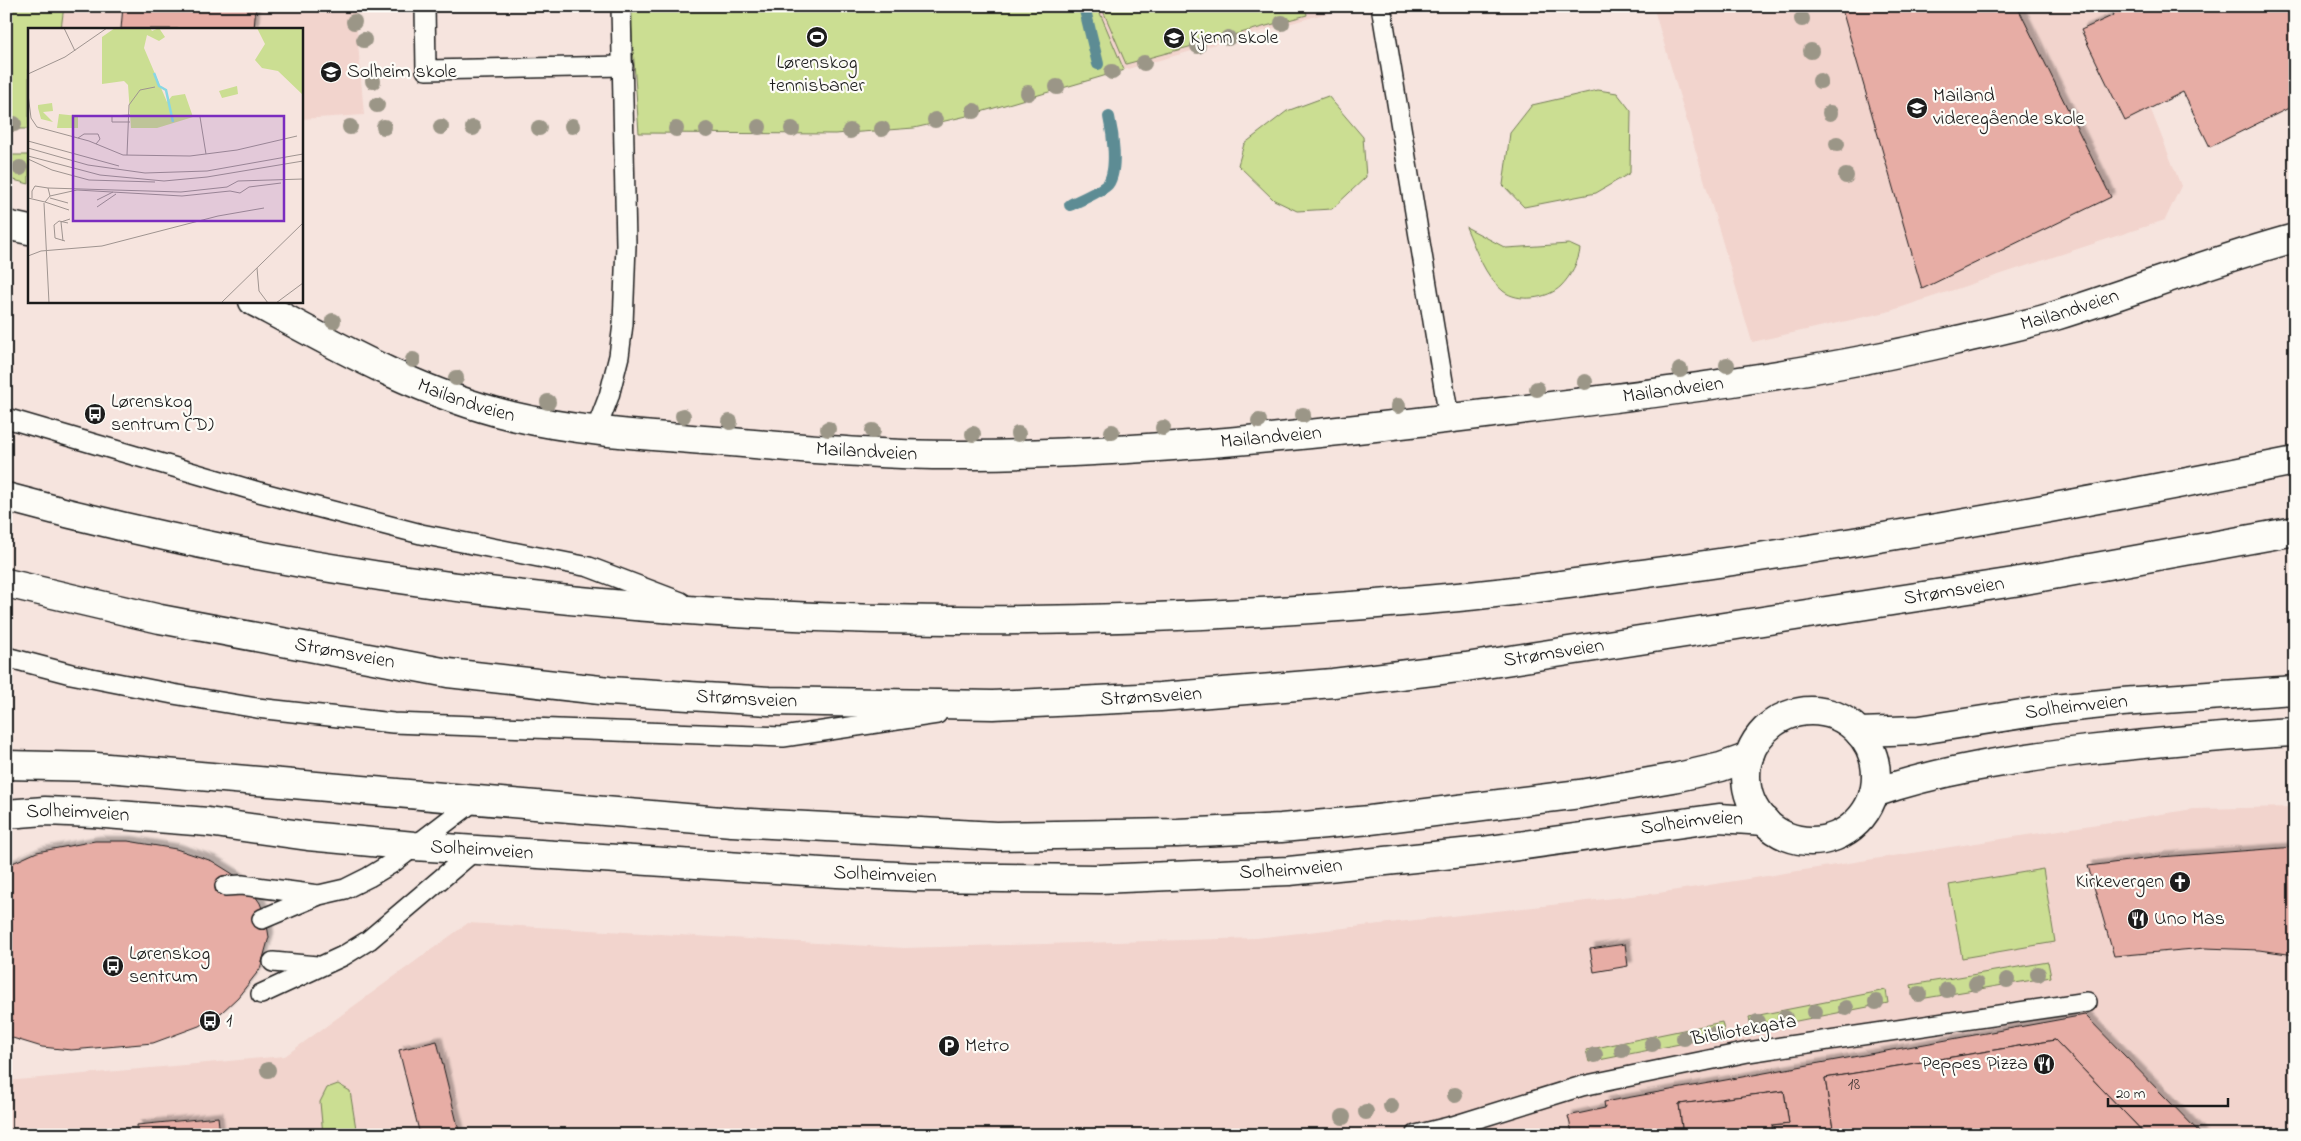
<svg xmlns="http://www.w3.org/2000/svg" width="2301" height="1141" viewBox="0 0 2301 1141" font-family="'Indie Flower',sans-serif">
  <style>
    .built { fill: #f2d4cd }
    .green { fill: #cbde92; stroke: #747d57 }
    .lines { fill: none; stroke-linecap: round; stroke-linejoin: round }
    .stream { stroke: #5d8c94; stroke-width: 12 }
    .building { fill: #e7ada5; stroke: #1c1c1c; filter: url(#shadow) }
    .lane-casing { stroke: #1c1c1c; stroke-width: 22 }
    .street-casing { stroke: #1c1c1c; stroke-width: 31 }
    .secondary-casing { stroke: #1c1c1c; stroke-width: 31 }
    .highway-casing { stroke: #1c1c1c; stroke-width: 31 }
    .lane { stroke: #fdfcf7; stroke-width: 19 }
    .street { stroke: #fdfcf7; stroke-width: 28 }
    .secondary { stroke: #fdfcf7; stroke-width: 28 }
    .highway { stroke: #fdfcf7; stroke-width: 28 }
    .tree { fill: #9b9687 }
    .labels { text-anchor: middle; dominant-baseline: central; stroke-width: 4.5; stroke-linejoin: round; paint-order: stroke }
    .number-label { font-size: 18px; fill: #4f403e }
    .poi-label { font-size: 20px; fill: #1c1c1c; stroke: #fdfcf7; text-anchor: start }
    .street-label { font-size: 20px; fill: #1c1c1c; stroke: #fdfcf7 }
    .inset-river { fill: none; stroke: #88d7e4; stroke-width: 2.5 }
    .inset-road { fill: none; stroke: #9f9490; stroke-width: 1 }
    .view { fill: #7b2cbf; fill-opacity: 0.15; stroke: #7b2cbf; stroke-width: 2.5 }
    .inset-edge { fill: none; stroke: #1c1c1c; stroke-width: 2.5 }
  </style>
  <defs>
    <filter id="shadow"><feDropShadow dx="4.5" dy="-4.5" stdDeviation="1" flood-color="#0004"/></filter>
  </defs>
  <rect width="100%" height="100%" fill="#f6e4de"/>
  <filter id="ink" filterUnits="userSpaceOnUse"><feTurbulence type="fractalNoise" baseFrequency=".02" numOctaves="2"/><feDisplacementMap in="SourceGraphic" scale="10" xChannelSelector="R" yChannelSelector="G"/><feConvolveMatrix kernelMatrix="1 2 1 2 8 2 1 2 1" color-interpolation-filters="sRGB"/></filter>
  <g filter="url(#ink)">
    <g class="built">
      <path d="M 6,6 L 355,6 L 364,115 L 301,119 L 301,29 L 29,29 L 29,129 L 6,129 Z"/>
      <path d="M 1097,6 L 1352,6 L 1124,70 Z"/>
      <path d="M 1653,6 L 2110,6 L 2181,186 L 2165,220 L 1887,312 L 1752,342 Z"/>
      <path d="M 2295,807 L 2295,1135 L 6,1135 L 6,1081 L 285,1056 L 468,923 L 904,948 L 1256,938 L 1658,893 L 2193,809 Z"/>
    </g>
    <g class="green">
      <path d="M 6,6 L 64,6 L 61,29 L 29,29 L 29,129 L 6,129 Z"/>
      <path d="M 630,6 L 1097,6 L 1124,70 L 967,116 L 914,128 L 835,134 L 639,133 Z"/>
      <path d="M 1101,6 L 1305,6 L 1307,15 L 1126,64 Z"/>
      <path d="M 1598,90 L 1617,93 L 1631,111 L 1630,173 L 1596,193 L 1524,207 L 1503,185 L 1510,133 L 1532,105 Z"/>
      <path d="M 1328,96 L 1363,137 L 1366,177 L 1332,209 L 1297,211 L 1274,200 L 1238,165 L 1244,144 L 1287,111 Z"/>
      <path d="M 6,155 L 29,155 L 29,184 L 6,178 Z"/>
      <path d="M 1466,227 L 1506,248 L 1569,244 L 1580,249 C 1579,261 1570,277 1561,286 C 1548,299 1518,303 1503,291 C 1485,277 1475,248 1466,227 Z"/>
      <path d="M 2043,869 L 2055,942 L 1962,958 L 1949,885 Z"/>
      <path d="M 2048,962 L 2051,977 L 1914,1000 L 1911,985 Z"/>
      <path d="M 1886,990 L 1888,1003 L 1751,1030 L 1749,1017 Z"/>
      <path d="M 1722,1022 L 1725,1035 L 1589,1062 L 1586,1050 Z"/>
      <path d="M 338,1084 L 350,1091 L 357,1135 L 323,1135 L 320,1102 L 327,1088 Z"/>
    </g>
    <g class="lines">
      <g class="stream">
        <path d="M 1084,6 L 1098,64"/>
        <path d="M 1070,205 C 1078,201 1102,191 1108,184 C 1118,170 1113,134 1109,117"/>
      </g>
    </g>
    <g class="building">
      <path d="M 123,6 L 256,6 L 254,29 L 121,29 Z"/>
      <path d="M 1841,6 L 2017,6 L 2111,197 L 1922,289 Z"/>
      <path d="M 2110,6 L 2295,6 L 2295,105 L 2210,147 L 2183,92 L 2125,121 L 2081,30 L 2114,15 Z"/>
      <path d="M 95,841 L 128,841 L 176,849 L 212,861 L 236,876 L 251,890 L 260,903 L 266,919 L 269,937 L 260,969 L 238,997 L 222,1012 L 199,1026 L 153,1043 L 71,1050 L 42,1047 L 6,1036 L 6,866 L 37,852 Z"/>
      <path d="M 2295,847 L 2295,955 L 2259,950 L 2205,948 L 2114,956 L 2088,866 L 2160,857 Z"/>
      <path d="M 1625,944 L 1628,966 L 1594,972 L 1590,949 Z"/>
      <path d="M 2085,1015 L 2202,1135 L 2146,1135 L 2055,1040 L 1825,1078 L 1834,1135 L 1773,1135 L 1772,1126 L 1789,1124 L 1784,1091 L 1679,1104 L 1683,1135 L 1562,1135 L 1572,1132 L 1568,1116 L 1605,1108 L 1604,1102 Z"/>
      <path d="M 2055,1040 L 2146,1135 L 1834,1135 L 1825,1078 Z"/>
      <path d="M 437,1041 L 460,1135 L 420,1135 L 399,1050 Z"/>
      <path d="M 1784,1091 L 1789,1124 L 1772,1126 L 1773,1135 L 1683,1135 L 1679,1104 Z"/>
      <path d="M 218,1117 L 220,1135 L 138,1135 L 137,1125 Z"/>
    </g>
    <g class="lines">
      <g class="lane-casing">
        <g id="lane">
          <path d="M 425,6 L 426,70 L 623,66"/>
          <path d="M 1382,12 L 1449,418"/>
          <path d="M 6,418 L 259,492 L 421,534 L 589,567 L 681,602"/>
          <path d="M 596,430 L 609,396 L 619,356 L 623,324 L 626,245 L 621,6"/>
          <path d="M 6,657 L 71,674 L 173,694 L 257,708 L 393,723 L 783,737 L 937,714"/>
          <path d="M 225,886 L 242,885 L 318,895"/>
          <path d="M 262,919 L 319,895 L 345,889 L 369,877 L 394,862 L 474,801"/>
          <path d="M 273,962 L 317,966"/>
          <path d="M 261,994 L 343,956 L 369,940 L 475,850"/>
          <path d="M 1416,1135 L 1453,1126 L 1582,1086 L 1748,1052 L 2087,1002"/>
        </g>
      </g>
      <g class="street-casing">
        <g id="street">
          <path d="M 6,225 L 29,230"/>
          <path id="s1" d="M 253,301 C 336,346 420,394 512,416 C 583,433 658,436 731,442 C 811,449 892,456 972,455 C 1144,453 1315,435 1485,414 C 1642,395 1798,377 1953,341 C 1987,333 2021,326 2055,316 C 2135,291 2213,260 2295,238"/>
        </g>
      </g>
      <g class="secondary-casing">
        <g id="secondary">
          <circle cx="1811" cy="776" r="65"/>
          <path id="s2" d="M 1859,732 L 1920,730 L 2054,709 L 2122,702 L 2295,690"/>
          <path d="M 6,765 L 96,767 L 732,822 L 996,836 L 1177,833 L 1281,828 L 1370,820 L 1580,794 L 1678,777 L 1721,767 L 1749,757"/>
          <path d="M 1874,793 C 1940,770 2009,760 2079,751 C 2151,743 2222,736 2295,732"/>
          <path id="s3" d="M 6,814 L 45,811 L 93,813 L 208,822 L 308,836 L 414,846 L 837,873 L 917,877 L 1099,879 L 1289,871 L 1482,851 L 1719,818 L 1765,821"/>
        </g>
      </g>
      <g class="highway-casing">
        <g id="highway">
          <path d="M 6,497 C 477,626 974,643 1458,597 C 1531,590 1604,579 1677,569 C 1885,540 2089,502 2295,461"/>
          <path id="s4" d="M 6,583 L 160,619 L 448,673 L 609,691 L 769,701 L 993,705 L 1160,697 L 1333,683 L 1466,667 L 2014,582 L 2295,531"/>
        </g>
      </g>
      <use href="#lane" class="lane"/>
      <use href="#street" class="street"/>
      <use href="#secondary" class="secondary"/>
      <use href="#highway" class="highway"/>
    </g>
    <g class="tree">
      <circle cx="1802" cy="19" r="8"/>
      <circle cx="354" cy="22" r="8"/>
      <circle cx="1282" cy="23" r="8"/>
      <circle cx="1228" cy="38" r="8"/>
      <circle cx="364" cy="40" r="8"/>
      <circle cx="1198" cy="46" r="8"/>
      <circle cx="1811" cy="51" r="8"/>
      <circle cx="1144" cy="63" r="8"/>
      <circle cx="1112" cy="72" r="8"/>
      <circle cx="373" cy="81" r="8"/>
      <circle cx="1820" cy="81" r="8"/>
      <circle cx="1057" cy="87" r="8"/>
      <circle cx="1028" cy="93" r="8"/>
      <circle cx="377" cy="105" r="8"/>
      <circle cx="974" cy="111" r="8"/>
      <circle cx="1830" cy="113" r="8"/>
      <circle cx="935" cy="120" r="8"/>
      <circle cx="14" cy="124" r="8"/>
      <circle cx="572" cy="126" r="8"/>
      <circle cx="350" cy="127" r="8"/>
      <circle cx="384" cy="127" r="8"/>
      <circle cx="441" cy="127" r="8"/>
      <circle cx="759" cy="127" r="8"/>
      <circle cx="473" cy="128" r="8"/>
      <circle cx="539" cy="128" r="8"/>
      <circle cx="676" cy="129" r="8"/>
      <circle cx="792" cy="129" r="8"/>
      <circle cx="882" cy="129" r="8"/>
      <circle cx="707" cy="130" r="8"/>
      <circle cx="850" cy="131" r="8"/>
      <circle cx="1837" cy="144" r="8"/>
      <circle cx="20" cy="168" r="8"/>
      <circle cx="1846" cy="176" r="8"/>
      <circle cx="333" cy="321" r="8"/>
      <circle cx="413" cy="360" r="8"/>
      <circle cx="1727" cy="365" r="8"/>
      <circle cx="1680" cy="370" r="8"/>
      <circle cx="456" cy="378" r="8"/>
      <circle cx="1585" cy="382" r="8"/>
      <circle cx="1537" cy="389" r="8"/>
      <circle cx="548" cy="402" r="8"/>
      <circle cx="1398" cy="406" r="8"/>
      <circle cx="1303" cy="415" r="8"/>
      <circle cx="683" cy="416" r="8"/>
      <circle cx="1259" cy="421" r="8"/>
      <circle cx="730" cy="422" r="8"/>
      <circle cx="1163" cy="428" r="8"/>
      <circle cx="828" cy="429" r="8"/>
      <circle cx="873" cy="431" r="8"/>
      <circle cx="1112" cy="432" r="8"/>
      <circle cx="973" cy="434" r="8"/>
      <circle cx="1018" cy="434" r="8"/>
      <circle cx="2038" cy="974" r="8"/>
      <circle cx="2007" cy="980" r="8"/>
      <circle cx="1976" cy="984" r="8"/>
      <circle cx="1947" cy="990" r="8"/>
      <circle cx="1919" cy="994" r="8"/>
      <circle cx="1876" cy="1002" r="8"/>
      <circle cx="1846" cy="1008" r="8"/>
      <circle cx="1815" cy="1012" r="8"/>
      <circle cx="1785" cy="1018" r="8"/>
      <circle cx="1758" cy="1022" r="8"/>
      <circle cx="1713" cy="1034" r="8"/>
      <circle cx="1684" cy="1038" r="8"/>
      <circle cx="1652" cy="1044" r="8"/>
      <circle cx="1622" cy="1050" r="8"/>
      <circle cx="1595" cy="1055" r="8"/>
      <circle cx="268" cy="1070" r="8"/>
      <circle cx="1455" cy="1095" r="8"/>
      <circle cx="1391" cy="1106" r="8"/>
      <circle cx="1366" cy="1112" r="8"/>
      <circle cx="1343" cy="1117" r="8"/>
    </g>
  </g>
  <defs>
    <g id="stadium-disc" transform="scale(1.125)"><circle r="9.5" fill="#1c1c1c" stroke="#fdfcf7"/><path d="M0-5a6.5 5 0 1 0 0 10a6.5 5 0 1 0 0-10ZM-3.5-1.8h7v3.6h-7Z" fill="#fff"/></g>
    <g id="school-disc" transform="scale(1.125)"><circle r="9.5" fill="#1c1c1c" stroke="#fdfcf7"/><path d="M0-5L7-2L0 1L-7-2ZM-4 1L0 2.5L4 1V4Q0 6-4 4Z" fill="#fff"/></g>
    <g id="bus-disc" transform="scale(1.125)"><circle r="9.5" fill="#1c1c1c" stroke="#fdfcf7"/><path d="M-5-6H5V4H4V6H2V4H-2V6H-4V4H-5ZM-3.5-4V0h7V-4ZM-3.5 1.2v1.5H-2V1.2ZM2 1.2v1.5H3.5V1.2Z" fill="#fff"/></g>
    <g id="church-disc" transform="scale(1.125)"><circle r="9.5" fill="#1c1c1c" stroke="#fdfcf7"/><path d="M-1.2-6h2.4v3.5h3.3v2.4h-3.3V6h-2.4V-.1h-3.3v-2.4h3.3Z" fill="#fff"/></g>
    <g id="restaurant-disc" transform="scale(1.125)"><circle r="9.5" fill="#1c1c1c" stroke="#fdfcf7"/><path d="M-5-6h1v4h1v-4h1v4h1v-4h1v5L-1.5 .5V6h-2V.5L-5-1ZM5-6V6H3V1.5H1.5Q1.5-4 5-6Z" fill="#fff"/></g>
    <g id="parking-disc" transform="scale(1.125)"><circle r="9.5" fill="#1c1c1c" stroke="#fdfcf7"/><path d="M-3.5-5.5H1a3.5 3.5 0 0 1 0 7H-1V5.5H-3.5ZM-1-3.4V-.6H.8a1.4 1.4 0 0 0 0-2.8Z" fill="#fff"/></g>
  </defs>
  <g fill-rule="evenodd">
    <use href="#stadium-disc" x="817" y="37"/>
    <use href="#school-disc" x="1174" y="38"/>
    <use href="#school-disc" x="331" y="72"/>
    <use href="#school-disc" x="1917" y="108"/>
    <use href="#bus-disc" x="95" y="414"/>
    <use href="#church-disc" x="2180" y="882"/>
    <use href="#restaurant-disc" x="2138" y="919"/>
    <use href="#bus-disc" x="113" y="966"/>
    <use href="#bus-disc" x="210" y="1021"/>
    <use href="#parking-disc" x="949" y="1046"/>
    <use href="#restaurant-disc" x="2044" y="1064"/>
  </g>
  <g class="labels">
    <g class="number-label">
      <text x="1854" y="1085">18</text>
    </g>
    <g class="poi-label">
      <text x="1190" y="38">Kjenn skole</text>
      <text x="817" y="63" text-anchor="middle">Lørenskog<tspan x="817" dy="23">tennisbaner</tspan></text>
      <text x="347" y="72">Solheim skole</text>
      <text x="1933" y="96">Mailand<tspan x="1933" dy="23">videregående skole</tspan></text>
      <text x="111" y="402">Lørenskog<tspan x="111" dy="23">sentrum (D)</tspan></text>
      <text x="2164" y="882" text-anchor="end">Kirkevergen</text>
      <text x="2154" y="919">Uno Mas</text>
      <text x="129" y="954">Lørenskog<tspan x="129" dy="23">sentrum</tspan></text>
      <text x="226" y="1021">1</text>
      <text x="965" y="1046">Metro</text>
      <text x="2028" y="1064" text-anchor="end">Peppes Pizza</text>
    </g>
    <g class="street-label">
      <text stroke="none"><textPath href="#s1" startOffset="1856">Mailandveien</textPath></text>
      <text stroke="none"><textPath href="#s1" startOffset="1451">Mailandveien</textPath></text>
      <text stroke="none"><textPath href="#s1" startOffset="236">Mailandveien</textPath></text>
      <text stroke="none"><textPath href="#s1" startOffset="1046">Mailandveien</textPath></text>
      <text stroke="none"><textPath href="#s1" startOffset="641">Mailandveien</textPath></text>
      <text stroke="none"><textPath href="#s4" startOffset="1966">Strømsveien</textPath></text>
      <text stroke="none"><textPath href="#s4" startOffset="1561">Strømsveien</textPath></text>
      <text stroke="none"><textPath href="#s4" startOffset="346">Strømsveien</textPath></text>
      <text stroke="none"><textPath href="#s4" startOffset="1156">Strømsveien</textPath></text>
      <text stroke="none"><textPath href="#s4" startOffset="751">Strømsveien</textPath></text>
      <text stroke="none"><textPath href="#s2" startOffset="219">Solheimveien</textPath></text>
      <text stroke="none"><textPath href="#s3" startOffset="72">Solheimveien</textPath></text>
      <text stroke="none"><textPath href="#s3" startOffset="1692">Solheimveien</textPath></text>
      <text stroke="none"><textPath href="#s3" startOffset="478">Solheimveien</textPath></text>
      <text stroke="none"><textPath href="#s3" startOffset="1288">Solheimveien</textPath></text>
      <text stroke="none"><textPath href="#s3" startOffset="882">Solheimveien</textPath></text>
      <text transform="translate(1744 1031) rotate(-10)">Bibliotekgata</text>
    </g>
  </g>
  <g transform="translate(28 28)">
    <rect width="275" height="275" fill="#f6e4de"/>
    <path d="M 87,0 L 122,0 L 124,3 L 131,0 L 137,9 L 131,13 L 119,7 L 116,20 L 139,74 L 144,68 L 157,66 L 165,89 L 129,100 L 103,100 L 100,57 L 96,53 L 74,56 L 74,9 ZM 229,0 L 275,0 L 275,67 L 250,43 L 234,40 L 227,32 L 237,16 ZM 209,58 L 210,66 L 194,70 L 191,63 ZM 24,75 L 25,83 L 15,84 L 25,94 L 13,91 L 10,80 L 10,77 ZM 31,86 L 50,88 L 50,100 L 29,100 Z" fill="#cbde92"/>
    <path class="inset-river" d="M 126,45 L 131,58 L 138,62 L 145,94"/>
    <path class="inset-road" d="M 36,0 L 47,23M 0,46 L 37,29 L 79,0M 0,66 L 3,90 L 9,99 L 61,113 L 95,127 L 162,128 L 209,122 L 269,108M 102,87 L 84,88 L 84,94 L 102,94M 172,89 L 178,126M 50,110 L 56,106 L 70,106 L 72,111 L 68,116M 0,113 L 91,138M 0,120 L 60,137 L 117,145 L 179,143 L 275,126M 99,127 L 101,77 L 112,62 L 127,59M 0,128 L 72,147 L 136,153 L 179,149 L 275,133M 0,131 L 24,142 L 61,152 L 127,154M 20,160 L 153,164 L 199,159 L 210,153 L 275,151M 22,168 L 49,162 L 154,168 L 202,163 L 212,165 L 221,159 L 253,155M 0,170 L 17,174 L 22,168 L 20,160 L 7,158 L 4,163 L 4,170M 22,170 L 40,175M 69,172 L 85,164M 17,174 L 41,182M 16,175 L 21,275M 69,179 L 88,166M 35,213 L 33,194 L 42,191M 37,213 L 27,210 L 26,197 L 31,193 L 40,195M 0,228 L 13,223 L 74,218 L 190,188 L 236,180M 229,240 L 231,263 L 240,275M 193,275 L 275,195M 248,275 L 275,255"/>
    <path class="view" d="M 45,88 L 256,88 L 256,193 L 45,193 Z"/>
    <rect width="275" height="275" class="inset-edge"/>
  </g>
  <rect width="2301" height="1141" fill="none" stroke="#fdfcf7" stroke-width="25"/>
  <rect x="12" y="12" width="2276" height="1116" fill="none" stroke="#1c1c1c" stroke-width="2" filter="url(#ink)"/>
  <path d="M2108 1098v8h120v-8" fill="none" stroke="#1c1c1c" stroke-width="2.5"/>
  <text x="2116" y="1098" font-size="15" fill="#1c1c1c" stroke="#fdfcf7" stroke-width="4" paint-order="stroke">20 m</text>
</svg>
